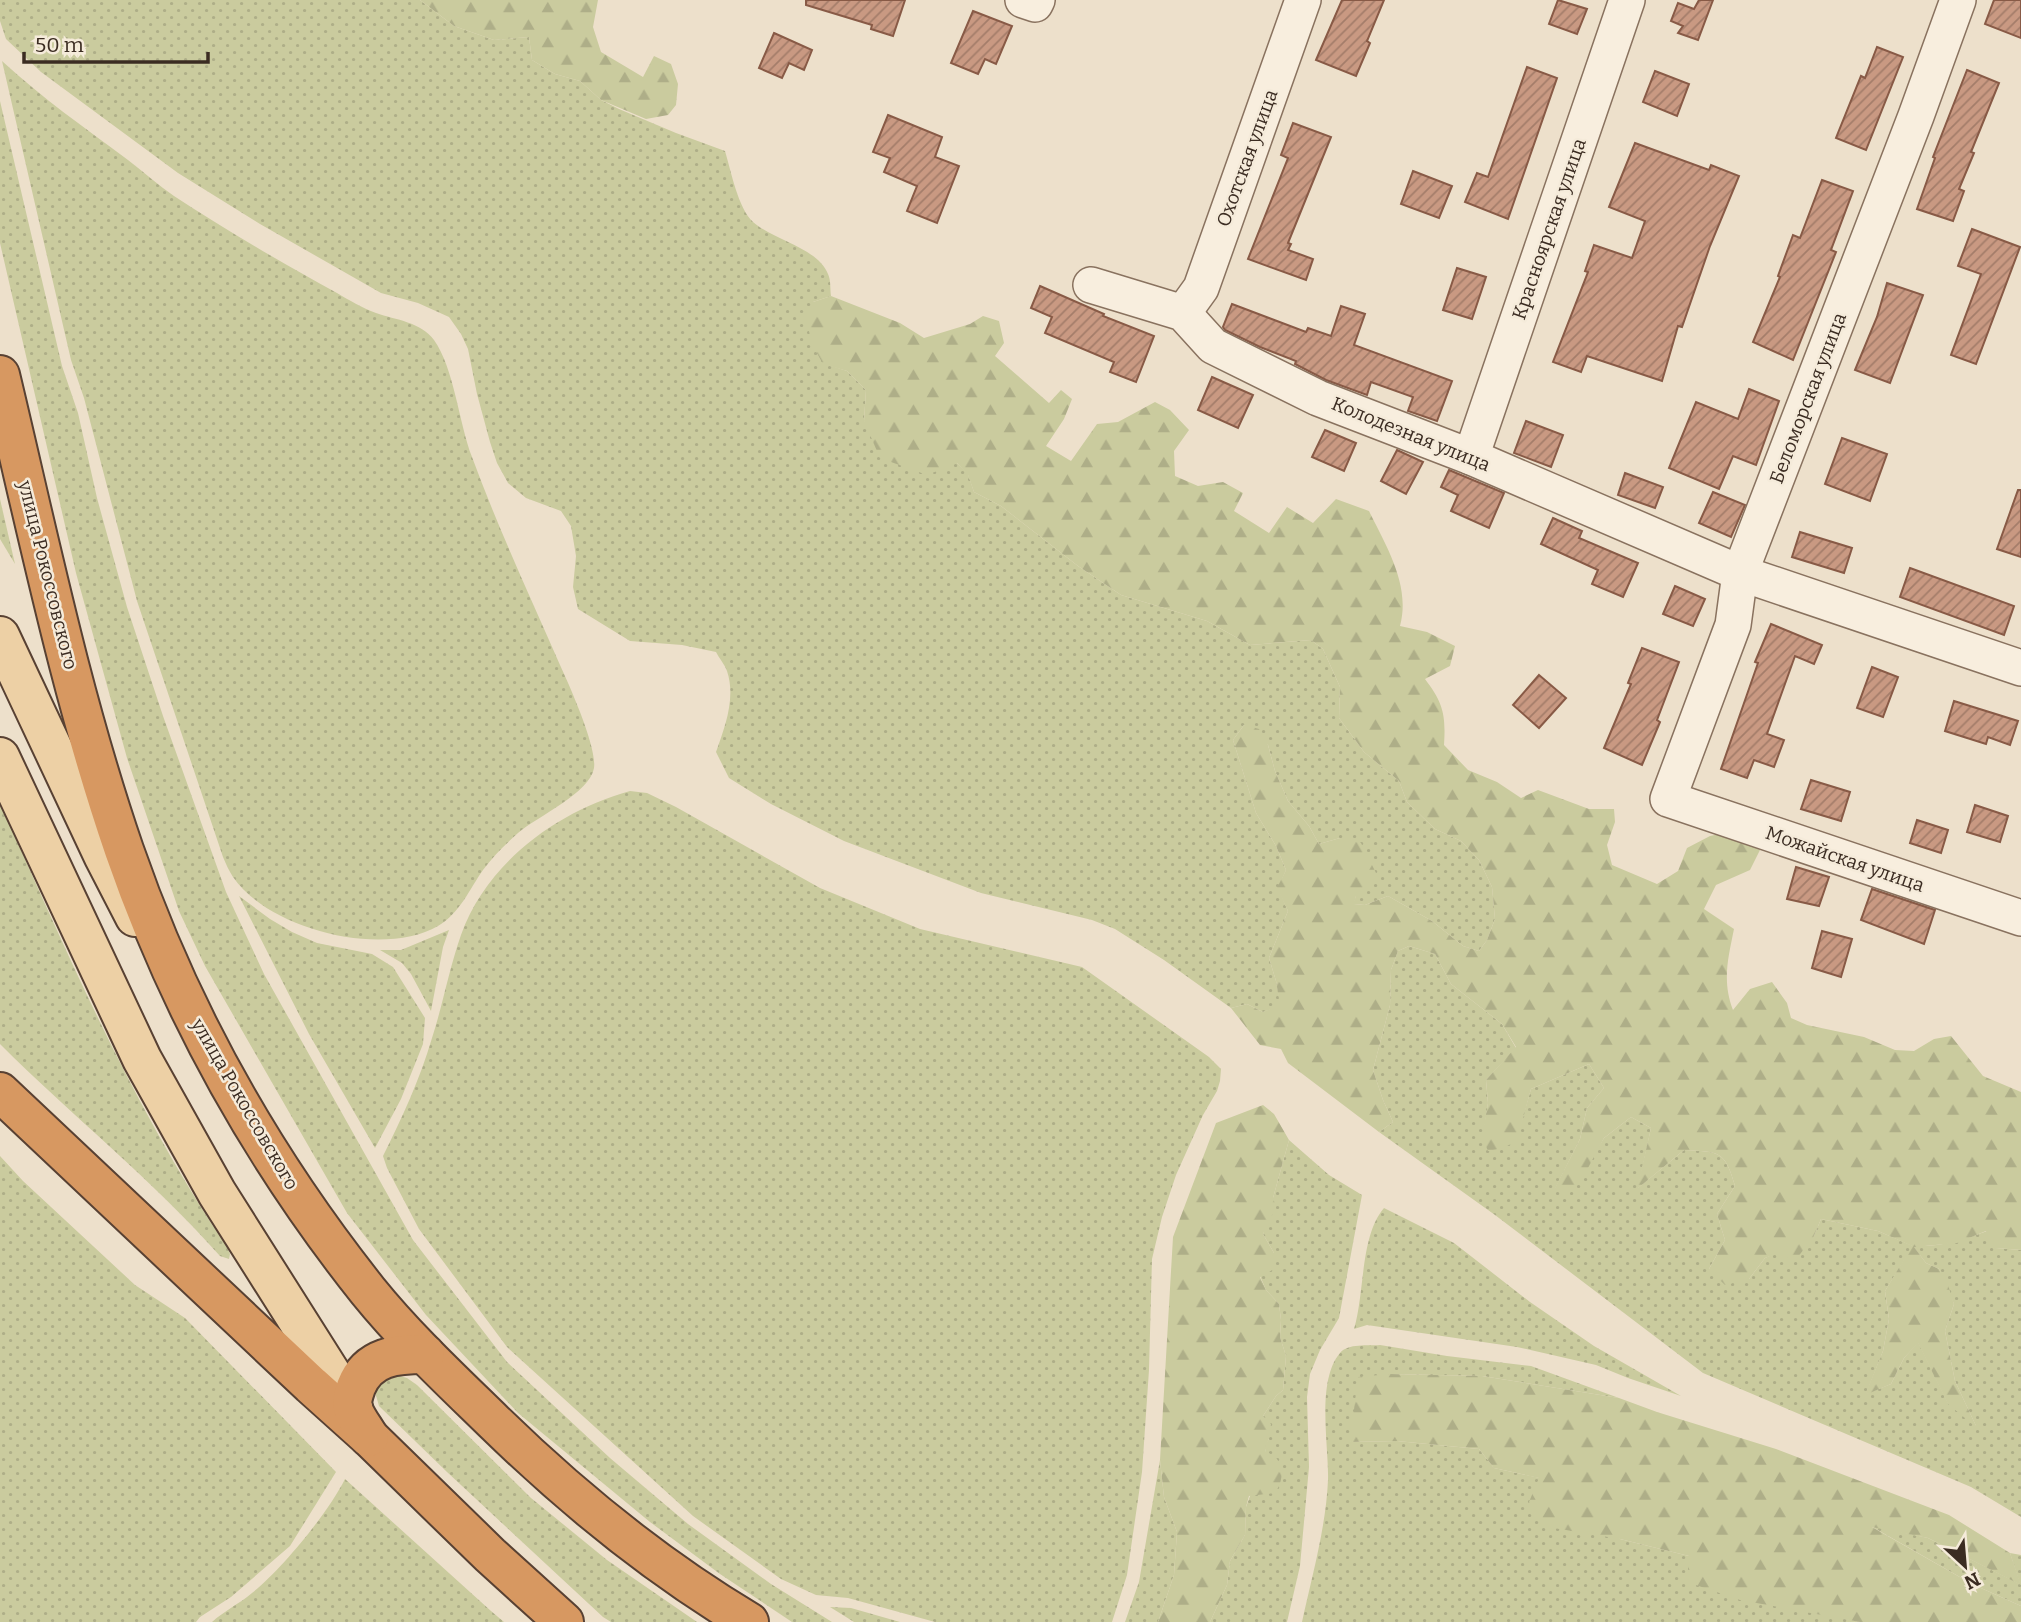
<svg xmlns="http://www.w3.org/2000/svg" width="2021" height="1622" viewBox="0 0 2021 1622" font-family="Bitter,serif">
  <style>
    .grass { fill: url(#grass-dots) }
    .forest { fill: url(#forest-firs) }
    .building { fill: url(#building-hatch); stroke: #885a46; stroke-width: 2 }
    .lines { fill: none; stroke-linecap: round; stroke-linejoin: round }
    .minor-casing { stroke: #89725f; stroke-width: 38 }
    .major-casing { stroke: #584133; stroke-width: 42 }
    .highway-casing { stroke: #584133; stroke-width: 42 }
    .minor { stroke: #f8eede; stroke-width: 35 }
    .major { stroke: #edd0a5; stroke-width: 38 }
    .highway { stroke: #d79861; stroke-width: 38 }
    .labels { text-anchor: middle; dominant-baseline: central; stroke-width: 5; stroke-linejoin: round; paint-order: stroke }
    .street-label { font-size: 19px; fill: #3b2c22; stroke: #f5ebda }
  </style>
  <defs>
    <pattern id="grass-dots" width="8" height="8" patternUnits="userSpaceOnUse" patternTransform="scale(1.75)"><rect width="8" height="8" fill="#cacb9e"/><path d="M2 2h.1M6 6h.1" fill="none" stroke="#aeae88" stroke-width="1.8" stroke-linecap="round"/></pattern>
    <pattern id="forest-firs" width="22" height="20" patternUnits="userSpaceOnUse" patternTransform="scale(1.75)"><rect width="22" height="20" fill="#cacb9e"/><path d="M5 1l3.5 6h-7zM16 11l3.5 6h-7z" fill="#aeae88"/></pattern>
    <pattern id="building-hatch" width="6" height="6" patternUnits="userSpaceOnUse" patternTransform="scale(1.75)"><rect width="6" height="6" fill="#c99982"/><path d="M-1 1l2-2M0 6l6-6M5 7l2-2" fill="none" stroke="#a47d6a"/></pattern>
  </defs>
  <rect width="100%" height="100%" fill="#ede0cb"/>
  <g class="grass">
    <path d="M 0,0 L 420,0 L 454,26 L 494,40 L 529,37 L 532,60 L 555,74 L 580,81 L 601,100 L 619,109 L 676,133 L 725,151 C 731,171 738,208 753,222 C 773,240 818,248 828,274 C 831,280 830,289 831,296 L 813,302 L 823,363 L 847,371 L 866,390 L 864,421 L 956,462 L 968,474 L 974,492 L 1001,506 L 1078,566 L 1121,595 L 1207,621 L 1250,645 L 1311,640 L 1323,649 L 1340,687 L 1339,718 L 1364,752 L 1399,781 L 1407,802 L 1435,829 L 1461,841 L 1479,860 L 1492,887 L 1495,919 L 1487,940 L 1479,951 L 1463,946 L 1432,921 L 1388,896 L 1365,905 L 1353,904 L 1356,896 L 1340,838 L 1319,844 L 1309,826 L 1288,801 L 1275,771 L 1268,745 L 1244,725 L 1233,740 L 1256,813 L 1276,846 L 1286,870 L 1278,888 L 1288,911 L 1269,958 L 1276,981 L 1281,1006 L 1263,1012 L 1247,1004 L 1231,1008 L 1164,960 L 1115,929 L 1092,920 L 981,893 L 844,841 L 771,804 L 729,778 L 716,752 C 725,727 736,698 727,671 C 725,665 719,658 716,652 L 682,645 L 630,641 L 578,609 L 573,587 L 576,556 L 571,526 L 561,511 L 526,498 L 508,483 L 497,463 L 490,442 L 477,394 L 468,349 L 461,334 L 449,317 L 418,303 L 381,293 L 260,224 L 178,173 L 41,72 L 6,39 L 0,21 Z"/>
    <path d="M 2,61 C 42,98 85,128 128,160 C 144,172 158,185 174,196 C 226,230 282,263 337,293 C 349,300 362,308 376,313 C 396,320 421,322 434,340 C 454,368 459,423 472,457 C 498,528 530,596 560,665 C 570,687 597,747 594,768 C 590,793 538,816 518,833 C 506,844 493,856 483,870 C 469,890 460,913 438,926 C 383,958 269,930 233,877 C 229,871 226,864 223,857 L 137,601 L 84,398 L 71,360 Z"/>
    <path d="M 0,101 L 62,366 L 78,413 L 97,498 L 127,607 L 163,716 L 226,892 L 264,974 L 413,1240 L 507,1362 L 610,1458 L 688,1524 L 771,1584 L 832,1622 L 792,1622 L 720,1574 L 650,1522 L 518,1413 L 426,1315 L 347,1213 L 205,966 L 179,911 L 127,758 L 76,573 L 0,243 Z"/>
    <path d="M 0,499 L 15,564 L 0,539 Z"/>
    <path d="M 630,791 L 647,793 L 676,807 L 820,888 L 920,929 L 1082,967 L 1209,1057 L 1221,1069 L 1220,1081 L 1217,1091 L 1203,1115 L 1176,1175 L 1162,1217 L 1152,1259 L 1149,1370 L 1142,1472 L 1127,1575 L 1112,1622 L 935,1622 L 848,1598 L 816,1595 L 781,1579 L 693,1516 L 507,1347 L 419,1229 L 387,1168 L 383,1156 C 402,1118 420,1079 432,1038 C 443,1004 449,969 461,935 C 487,862 558,811 630,791 Z"/>
    <path d="M 0,803 C 68,955 133,1108 227,1247 L 230,1254 L 229,1259 L 220,1256 C 153,1180 72,1116 0,1044 Z"/>
    <path d="M 239,896 L 270,919 L 292,932 L 317,943 L 372,954 L 393,967 L 425,1018 L 423,1044 L 401,1099 L 375,1148 L 309,1034 Z"/>
    <path d="M 449,930 L 443,947 L 431,1011 L 411,974 L 402,963 L 380,950 L 401,950 Z"/>
    <path d="M 1409,946 L 1435,954 L 1451,984 L 1502,1024 L 1516,1048 L 1486,1080 L 1488,1103 L 1483,1137 L 1516,1141 L 1531,1089 L 1589,1064 L 1604,1088 L 1587,1108 L 1580,1139 L 1555,1189 L 1594,1154 L 1604,1138 L 1631,1117 L 1651,1128 L 1638,1188 L 1684,1150 C 1719,1152 1725,1150 1735,1186 L 1717,1214 L 1725,1240 L 1709,1269 L 1749,1279 L 1765,1258 L 1814,1236 L 1821,1219 L 1878,1231 L 1913,1246 L 1885,1291 L 1889,1319 L 1883,1351 L 1866,1394 L 1891,1384 L 1904,1358 L 1918,1342 L 1948,1403 L 1976,1426 L 1955,1381 L 1945,1331 L 1954,1304 L 1939,1269 L 1926,1263 L 1913,1246 C 1940,1247 1961,1241 1987,1231 L 1996,1248 L 2021,1250 L 2021,1517 L 1971,1487 L 1703,1373 L 1495,1215 L 1379,1132 L 1393,1122 L 1383,1100 L 1373,1070 L 1390,1005 L 1391,970 L 1398,951 Z"/>
    <path d="M 1289,1140 L 1329,1175 L 1362,1195 L 1339,1318 L 1320,1350 L 1310,1374 L 1307,1397 L 1309,1467 L 1300,1566 L 1287,1622 L 1210,1622 L 1227,1585 L 1230,1561 L 1245,1535 L 1246,1507 L 1266,1452 L 1264,1446 L 1269,1439 L 1263,1416 L 1276,1396 L 1283,1390 L 1286,1356 L 1280,1337 L 1281,1320 L 1279,1304 L 1266,1290 L 1260,1276 L 1274,1253 L 1263,1234 Z"/>
    <path d="M 0,1156 L 23,1181 L 135,1285 L 185,1318 L 336,1472 L 290,1546 L 231,1597 L 200,1617 L 196,1622 L 0,1622 Z"/>
    <path d="M 1384,1208 L 1454,1243 L 1530,1302 L 1594,1346 L 1681,1396 L 1628,1378 L 1596,1365 L 1517,1347 L 1367,1325 L 1354,1329 C 1365,1292 1360,1236 1384,1208 Z"/>
    <path d="M 1380,1345 L 1447,1356 L 1531,1366 L 1619,1398 L 1482,1376 L 1390,1374 L 1350,1442 L 1397,1441 L 1479,1449 L 1494,1468 L 1540,1478 L 1620,1539 L 1689,1556 L 1816,1612 L 1860,1622 L 1302,1622 C 1312,1576 1326,1527 1328,1480 C 1329,1446 1316,1381 1340,1353 C 1348,1343 1368,1346 1380,1345 Z"/>
    <path d="M 396,1375 L 407,1378 L 417,1385 L 531,1498 L 607,1560 L 697,1622 L 611,1622 L 603,1617 L 447,1472 L 379,1406 L 375,1392 L 377,1381 Z"/>
    <path d="M 1160,1460 L 1164,1497 L 1177,1532 L 1174,1575 L 1158,1622 L 1125,1622 L 1139,1582 Z"/>
    <path d="M 345,1479 L 491,1611 L 504,1622 L 212,1622 C 224,1611 239,1604 252,1593 C 282,1569 328,1513 345,1479 Z"/>
    <path d="M 1869,1525 L 1928,1538 L 2020,1584 L 2010,1553 L 2021,1555 L 2021,1606 L 1972,1584 Z"/>
    <path d="M 830,1607 L 851,1608 L 900,1622 L 854,1622 Z"/>
  </g>
  <g class="forest">
    <path d="M 420,0 L 598,0 L 593,27 L 601,52 L 643,77 L 654,56 L 671,64 L 678,84 L 676,105 L 668,115 L 646,119 L 601,100 L 580,81 L 555,74 L 532,60 L 529,37 L 494,40 L 454,26 Z"/>
    <path d="M 831,296 L 900,323 L 924,338 L 970,324 L 983,316 L 999,321 L 1004,343 L 995,356 L 1049,403 L 1061,390 L 1072,399 L 1064,419 L 1046,446 L 1071,461 L 1097,424 L 1118,422 L 1155,402 L 1170,410 L 1189,430 L 1174,451 L 1175,476 L 1198,486 L 1223,482 L 1243,493 L 1234,511 L 1269,533 L 1287,507 L 1313,523 L 1336,499 L 1369,511 C 1386,546 1411,585 1400,626 L 1427,632 L 1455,646 L 1450,666 L 1425,679 C 1443,703 1446,714 1444,745 L 1468,770 L 1497,782 L 1521,798 L 1538,790 L 1589,809 L 1614,809 L 1615,822 L 1607,845 L 1612,865 L 1657,884 L 1678,871 L 1687,848 L 1710,836 L 1729,832 L 1760,850 L 1750,870 L 1716,885 L 1704,909 L 1734,929 C 1728,959 1722,981 1733,1010 L 1750,989 L 1772,982 L 1787,1003 L 1791,1018 L 1807,1025 L 1864,1037 L 1895,1050 L 1914,1051 L 1934,1039 L 1951,1036 L 1983,1076 L 2021,1092 L 2021,1250 L 1995,1248 L 1986,1231 L 1957,1243 L 1914,1247 L 1926,1263 L 1939,1269 L 1948,1285 L 1954,1304 L 1945,1331 L 1955,1381 L 1977,1428 L 1948,1404 L 1918,1343 L 1904,1358 L 1891,1384 L 1865,1395 L 1883,1351 L 1889,1319 L 1885,1291 L 1912,1246 L 1878,1231 L 1821,1219 L 1814,1236 L 1794,1262 L 1779,1253 L 1765,1258 L 1749,1279 L 1725,1285 L 1709,1269 L 1725,1240 L 1717,1214 L 1735,1186 C 1725,1150 1719,1152 1684,1150 L 1637,1189 L 1651,1128 L 1631,1117 L 1604,1138 L 1581,1181 L 1572,1189 L 1554,1190 L 1580,1139 L 1587,1108 L 1604,1088 L 1589,1064 L 1531,1089 L 1517,1141 L 1503,1148 L 1488,1151 L 1482,1137 L 1488,1103 L 1486,1080 L 1516,1047 L 1502,1024 L 1451,984 L 1435,954 L 1409,946 L 1398,951 L 1391,970 L 1390,1005 L 1373,1070 L 1383,1100 L 1393,1122 L 1379,1132 L 1288,1063 L 1281,1049 L 1260,1045 L 1231,1008 L 1247,1004 L 1263,1012 L 1280,1005 L 1276,981 L 1269,958 L 1288,911 L 1277,888 L 1286,870 L 1276,846 L 1256,813 L 1233,740 L 1244,725 L 1259,729 L 1268,745 L 1275,771 L 1288,801 L 1309,826 L 1319,844 L 1340,838 L 1361,843 L 1376,873 L 1370,889 L 1356,896 L 1354,904 L 1365,905 L 1388,896 L 1432,921 L 1463,946 L 1479,951 L 1487,940 L 1495,919 L 1492,887 L 1479,860 L 1461,841 L 1435,829 L 1407,802 L 1399,781 L 1364,752 L 1339,718 L 1340,687 L 1323,649 L 1311,640 L 1250,645 L 1207,621 L 1121,595 L 1078,566 L 1001,506 L 974,492 L 968,475 L 957,463 L 927,475 L 880,458 L 864,421 L 866,390 L 847,371 L 823,364 L 812,344 L 806,318 L 813,302 Z"/>
    <path d="M 1263,1105 L 1274,1114 L 1289,1140 L 1273,1198 L 1276,1207 L 1263,1234 L 1274,1253 L 1274,1269 L 1260,1277 L 1266,1290 L 1279,1304 L 1281,1320 L 1280,1337 L 1286,1356 L 1283,1390 L 1276,1396 L 1263,1416 L 1271,1424 L 1269,1439 L 1265,1447 L 1266,1452 C 1285,1458 1285,1479 1275,1493 L 1249,1496 L 1246,1507 L 1245,1535 L 1230,1561 L 1227,1585 L 1210,1622 L 1158,1622 L 1174,1575 L 1177,1532 L 1164,1497 L 1160,1460 L 1173,1237 L 1216,1123 Z"/>
    <path d="M 1390,1374 L 1482,1376 L 1619,1398 L 1657,1412 L 1776,1449 L 1949,1515 L 2010,1553 L 2021,1585 L 1928,1538 L 1872,1527 L 1972,1584 L 2021,1606 L 2021,1622 L 1860,1622 L 1740,1600 L 1687,1582 L 1689,1556 L 1620,1539 L 1542,1526 L 1529,1502 L 1539,1478 L 1494,1468 L 1479,1449 L 1397,1441 L 1350,1442 L 1358,1377 Z"/>
  </g>
  <g class="building">
    <path d="M 806,0 L 905,0 L 893,36 L 871,29 L 872,25 L 806,5 Z"/>
    <path d="M 1342,0 L 1384,0 L 1367,41 L 1370,43 L 1356,76 L 1316,60 Z"/>
    <path d="M 1558,0 L 1587,9 L 1577,34 L 1549,24 Z"/>
    <path d="M 1699,0 L 1713,0 L 1698,40 L 1678,33 L 1683,26 L 1671,21 L 1678,3 L 1694,9 Z"/>
    <path d="M 1994,0 L 2021,0 L 2021,38 L 1985,24 Z"/>
    <path d="M 973,11 L 1012,26 L 996,64 L 985,59 L 978,74 L 951,63 Z"/>
    <path d="M 774,33 L 812,50 L 804,70 L 789,63 L 782,78 L 759,68 Z"/>
    <path d="M 1877,47 L 1903,57 L 1866,150 L 1836,138 L 1861,76 L 1865,78 Z"/>
    <path d="M 1527,67 L 1557,78 L 1508,219 L 1465,202 L 1477,173 L 1488,177 Z"/>
    <path d="M 1967,70 L 1999,83 L 1971,152 L 1974,153 L 1959,189 L 1964,191 L 1953,221 L 1917,209 L 1935,158 L 1933,157 Z"/>
    <path d="M 1655,71 L 1689,84 L 1677,116 L 1643,102 Z"/>
    <path d="M 888,115 L 942,137 L 935,157 L 959,166 L 937,223 L 907,211 L 917,186 L 884,172 L 890,158 L 873,152 Z"/>
    <path d="M 1293,123 L 1331,137 L 1288,243 L 1291,244 L 1288,250 L 1313,259 L 1306,280 L 1248,259 L 1288,158 L 1281,155 Z"/>
    <path d="M 1635,143 L 1709,170 L 1711,165 L 1739,176 L 1710,246 L 1682,327 L 1678,326 L 1662,381 L 1587,356 L 1581,372 L 1553,362 L 1588,272 L 1585,271 L 1594,245 L 1632,258 L 1645,221 L 1609,207 Z"/>
    <path d="M 1413,171 L 1452,186 L 1439,218 L 1401,204 Z"/>
    <path d="M 1822,180 L 1853,191 L 1831,250 L 1836,252 L 1793,360 L 1753,342 L 1780,277 L 1778,276 L 1793,235 L 1800,238 Z"/>
    <path d="M 1972,229 L 2020,247 L 1976,364 L 1951,355 L 1981,274 L 1958,266 Z"/>
    <path d="M 1457,268 L 1486,277 L 1472,319 L 1443,310 Z"/>
    <path d="M 1887,283 L 1923,295 L 1890,383 L 1855,370 L 1877,317 Z"/>
    <path d="M 1040,286 L 1104,314 L 1103,316 L 1154,336 L 1136,382 L 1110,372 L 1114,362 L 1045,333 L 1052,317 L 1031,308 Z"/>
    <path d="M 1232,304 L 1306,332 L 1308,328 L 1331,336 L 1341,306 L 1365,314 L 1354,345 L 1452,381 L 1437,421 L 1408,411 L 1413,397 L 1371,382 L 1367,395 L 1326,380 L 1295,364 L 1296,361 L 1260,347 L 1225,330 L 1223,327 Z"/>
    <path d="M 1212,377 L 1253,395 L 1238,428 L 1198,410 Z"/>
    <path d="M 1749,389 L 1779,401 L 1756,465 L 1733,456 L 1719,489 L 1669,468 L 1696,402 L 1738,419 Z"/>
    <path d="M 1526,421 L 1563,435 L 1551,467 L 1514,453 Z"/>
    <path d="M 1325,430 L 1356,443 L 1344,471 L 1312,457 Z"/>
    <path d="M 1842,438 L 1887,454 L 1870,501 L 1825,484 Z"/>
    <path d="M 1397,450 L 1423,462 L 1406,494 L 1381,481 Z"/>
    <path d="M 1449,470 L 1504,493 L 1489,528 L 1451,511 L 1458,495 L 1441,487 Z"/>
    <path d="M 1625,473 L 1663,487 L 1655,508 L 1618,495 Z"/>
    <path d="M 2018,490 L 2021,490 L 2021,557 L 1997,549 Z"/>
    <path d="M 1713,492 L 1745,505 L 1731,537 L 1699,523 Z"/>
    <path d="M 1553,518 L 1582,531 L 1579,538 L 1638,563 L 1623,597 L 1592,584 L 1598,570 L 1541,544 Z"/>
    <path d="M 1800,532 L 1852,548 L 1844,573 L 1792,557 Z"/>
    <path d="M 1910,568 L 2014,606 L 2004,635 L 1900,597 Z"/>
    <path d="M 1675,586 L 1705,599 L 1693,626 L 1663,614 Z"/>
    <path d="M 1771,624 L 1822,645 L 1814,664 L 1795,656 L 1767,734 L 1784,740 L 1774,767 L 1754,760 L 1747,778 L 1721,769 L 1758,663 L 1755,662 Z"/>
    <path d="M 1642,648 L 1679,662 L 1657,720 L 1660,722 L 1642,765 L 1604,748 L 1631,684 L 1628,683 Z"/>
    <path d="M 1872,667 L 1898,677 L 1883,717 L 1857,708 Z"/>
    <path d="M 1539,675 L 1566,698 L 1539,728 L 1513,705 Z"/>
    <path d="M 1954,701 L 2018,721 L 2010,745 L 1988,737 L 1986,744 L 1945,731 Z"/>
    <path d="M 1811,780 L 1850,792 L 1841,821 L 1801,809 Z"/>
    <path d="M 1975,805 L 2008,816 L 2000,842 L 1967,832 Z"/>
    <path d="M 1917,820 L 1948,830 L 1941,853 L 1910,843 Z"/>
    <path d="M 1796,867 L 1829,877 L 1819,906 L 1787,899 Z"/>
    <path d="M 1872,889 L 1935,910 L 1924,944 L 1861,920 Z"/>
    <path d="M 1822,931 L 1852,939 L 1841,977 L 1812,968 Z"/>
  </g>
  <g class="lines">
    <g class="minor-casing">
      <g id="minor">
        <path d="M 1023,0 L 1035,4 L 1037,0"/>
        <path d="M 1958,0 L 1916,116 L 1740,573 L 1733,625 L 1668,799 L 2021,918"/>
        <path d="M 1091,285 L 1183,313 L 1213,346 L 1318,398 L 1471,457 L 1740,573 L 2021,668"/>
        <path d="M 1183,313 L 1201,288 L 1303,0"/>
        <path d="M 1471,457 L 1627,0"/>
      </g>
    </g>
    <g class="major-casing">
      <g id="major">
        <path d="M 0,636 L 103,855 L 135,917"/>
        <path d="M 0,757 L 142,1059 L 217,1193 L 353,1408"/>
      </g>
    </g>
    <g class="highway-casing">
      <g id="highway">
        <path d="M 0,375 C 38,534 71,696 124,850 C 179,1009 263,1159 368,1291 C 406,1338 451,1380 494,1422 C 572,1498 655,1566 749,1622"/>
        <path d="M 0,1092 L 311,1385 L 370,1438 L 490,1555 L 564,1622"/>
        <path d="M 369,1437 C 364,1428 355,1417 353,1408 C 351,1401 354,1393 356,1387 C 368,1356 397,1354 425,1354"/>
      </g>
    </g>
    <use href="#minor" class="minor"/>
    <use href="#major" class="major"/>
    <use href="#highway" class="highway"/>
  </g>
  <g class="labels">
    <g class="street-label">
      <text transform="translate(1247 158) rotate(-70)">Охотская улица</text>
      <text transform="translate(1549 229) rotate(-71)">Красноярская улица</text>
      <text transform="translate(1808 398) rotate(-69)">Беломорская улица</text>
      <text transform="translate(1411 434) rotate(22)">Колодезная улица</text>
      <text transform="translate(48 575) rotate(76)">улица Рокоссовского</text>
      <text transform="translate(1845 859) rotate(19)">Можайская улица</text>
      <text transform="translate(245 1104) rotate(60)">улица Рокоссовского</text>
    </g>
  </g>
  <g transform="translate(1965 1566) rotate(154)" stroke="#f5ebda" stroke-width="5" paint-order="stroke">
  <path d="M0-5L12 26L0 18L-12 26Z" fill="#3b2c22"/>
  <text y="-10" font-size="19" font-weight="bold" text-anchor="middle" fill="#3b2c22">N</text>
  </g>
  <path d="M24 52v10h184v-10" fill="none" stroke="#3b2c22" stroke-width="3.5"/>
  <text x="35" y="52" font-size="21" fill="#3b2c22" stroke="#f5ebda" stroke-width="5" paint-order="stroke">50 m</text>
</svg>
